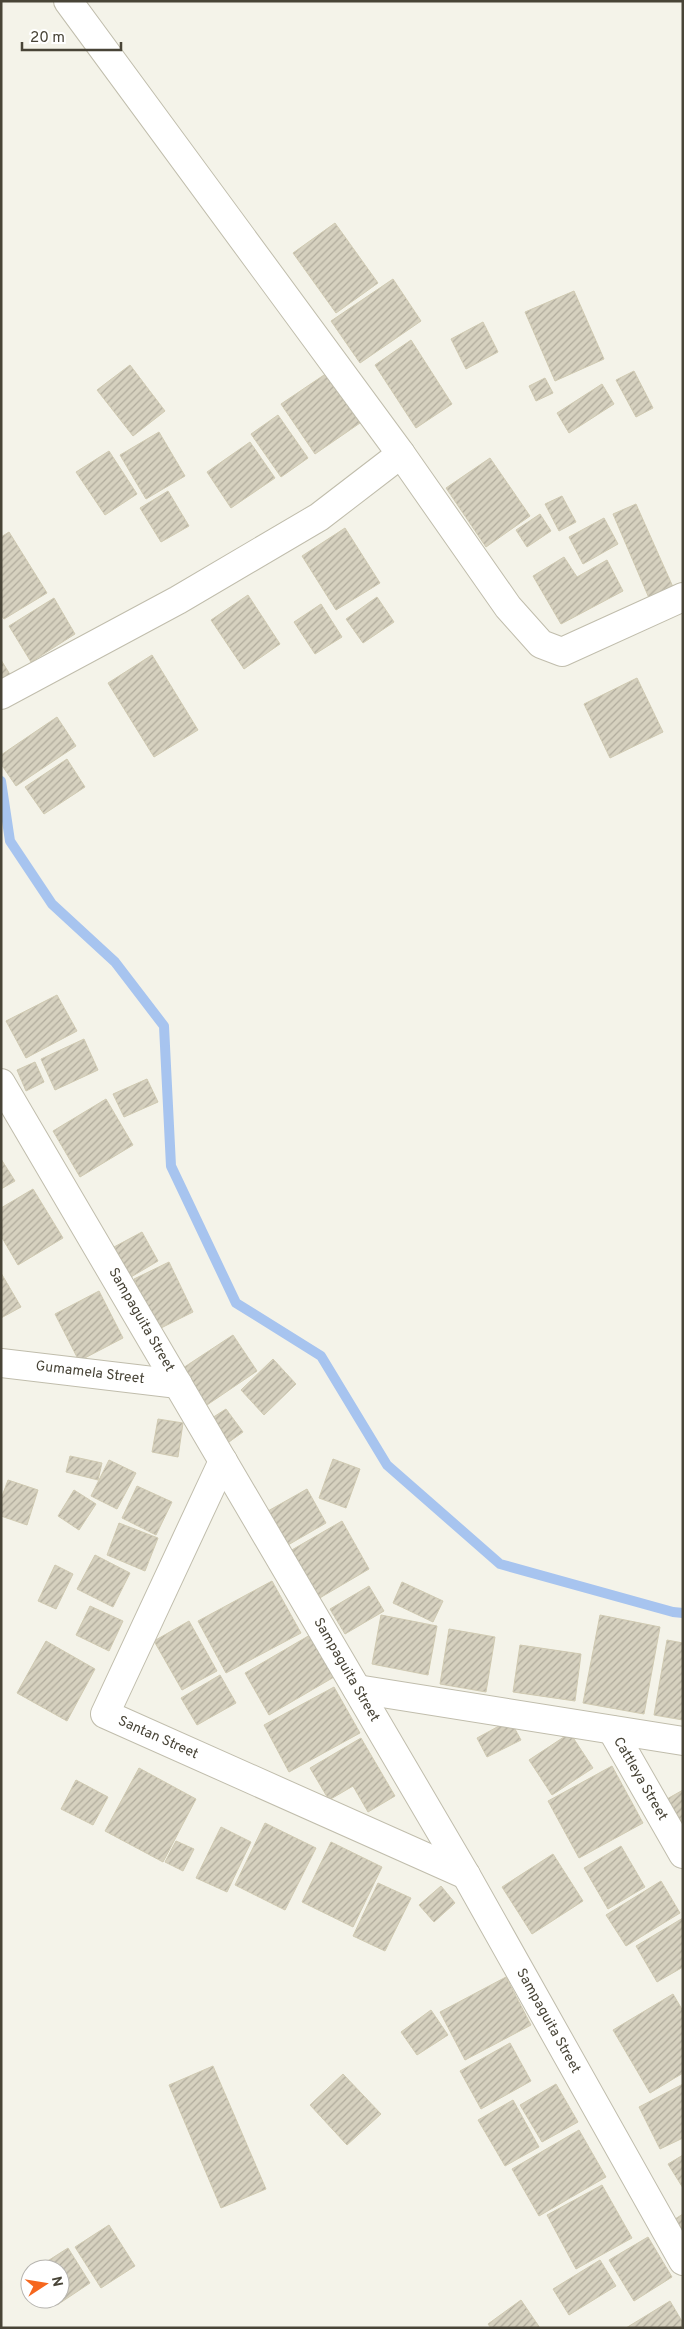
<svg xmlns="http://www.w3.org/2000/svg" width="684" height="2329" viewBox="0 0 684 2329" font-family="Overpass,sans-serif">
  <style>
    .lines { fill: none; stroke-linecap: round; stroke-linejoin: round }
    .stream { stroke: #a7c4ef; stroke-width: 10 }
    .building { fill: url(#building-hatch); stroke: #d0cab2 }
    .street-casing { stroke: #c0bdac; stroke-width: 30 }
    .street { stroke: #fff; stroke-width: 28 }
    .labels { text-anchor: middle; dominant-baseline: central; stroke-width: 5; stroke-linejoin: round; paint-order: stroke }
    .street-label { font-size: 14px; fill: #484437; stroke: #fff }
  </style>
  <defs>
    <pattern id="building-hatch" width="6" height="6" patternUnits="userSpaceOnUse" patternTransform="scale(1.25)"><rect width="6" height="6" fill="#d6d1bf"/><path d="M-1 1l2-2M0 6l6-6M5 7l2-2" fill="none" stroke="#b0ab9c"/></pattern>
  </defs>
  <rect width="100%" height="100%" fill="#f4f3e9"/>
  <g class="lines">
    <path class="stream" d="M 1,781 L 10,841 L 52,904 L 115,962 L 164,1026 L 171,1166 L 236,1303 L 321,1356 L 387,1465 L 500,1564 L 673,1612 L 683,1613"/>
  </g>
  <g class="building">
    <path d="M 335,223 L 378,283 L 336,313 L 293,253 Z"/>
    <path d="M 393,279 L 421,321 L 360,363 L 331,321 Z"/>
    <path d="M 574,291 L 604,359 L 555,381 L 525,312 Z"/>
    <path d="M 483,322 L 498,352 L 466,369 L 451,339 Z"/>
    <path d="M 411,340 L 452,404 L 416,428 L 375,365 Z"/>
    <path d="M 130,365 L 165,411 L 133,436 L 97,390 Z"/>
    <path d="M 634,371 L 653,408 L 636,417 L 616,380 Z"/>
    <path d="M 327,373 L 360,423 L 315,454 L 281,404 Z"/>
    <path d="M 545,378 L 553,393 L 536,401 L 529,386 Z"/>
    <path d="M 602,384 L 614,404 L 569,433 L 557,413 Z"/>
    <path d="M 278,415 L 308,458 L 281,477 L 251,434 Z"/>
    <path d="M 159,432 L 185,476 L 146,499 L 120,455 Z"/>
    <path d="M 250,442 L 275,478 L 231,508 L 207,472 Z"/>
    <path d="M 109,451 L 137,494 L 105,515 L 76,472 Z"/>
    <path d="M 490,458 L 530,516 L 486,547 L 446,488 Z"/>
    <path d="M 168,491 L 189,526 L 161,542 L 140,508 Z"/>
    <path d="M 562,496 L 576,522 L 559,531 L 545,504 Z"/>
    <path d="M 636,504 L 673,587 L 649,598 L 613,514 Z"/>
    <path d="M 540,514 L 551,531 L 527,547 L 516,530 Z"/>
    <path d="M 604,518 L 618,544 L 583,564 L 569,537 Z"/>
    <path d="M 345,528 L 380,583 L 336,610 L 302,556 Z"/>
    <path d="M 9,532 L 47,593 L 4,619 L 1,615 L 1,537 Z"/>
    <path d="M 564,557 L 577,577 L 607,560 L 623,591 L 561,624 L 533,576 Z"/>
    <path d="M 248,595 L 280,644 L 244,669 L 211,620 Z"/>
    <path d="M 377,597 L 394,622 L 363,643 L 346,619 Z"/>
    <path d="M 54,598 L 75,634 L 31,662 L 9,626 Z"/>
    <path d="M 321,604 L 342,637 L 315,654 L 294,622 Z"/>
    <path d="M 152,655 L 198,730 L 154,757 L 108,683 Z"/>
    <path d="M 1,660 L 11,676 L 1,682 Z"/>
    <path d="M 637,678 L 663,732 L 610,758 L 584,704 Z"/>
    <path d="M 57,717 L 76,746 L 16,786 L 1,764 L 1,755 Z"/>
    <path d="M 67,759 L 85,787 L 44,814 L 25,787 Z"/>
    <path d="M 57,995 L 77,1031 L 26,1058 L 6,1021 Z"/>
    <path d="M 84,1039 L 98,1070 L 55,1090 L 41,1059 Z"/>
    <path d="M 35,1062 L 44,1082 L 26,1091 L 17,1070 Z"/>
    <path d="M 147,1079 L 158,1102 L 124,1117 L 113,1094 Z"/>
    <path d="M 106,1099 L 133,1145 L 80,1177 L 53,1131 Z"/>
    <path d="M 1,1159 L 15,1181 L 1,1189 Z"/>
    <path d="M 33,1189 L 63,1238 L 18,1265 L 1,1236 L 1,1208 Z"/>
    <path d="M 142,1232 L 158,1261 L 131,1277 L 114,1247 Z"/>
    <path d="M 169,1262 L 193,1312 L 159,1329 L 134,1279 Z"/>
    <path d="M 1,1273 L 21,1307 L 1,1318 Z"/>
    <path d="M 99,1291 L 123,1338 L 79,1361 L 55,1314 Z"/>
    <path d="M 233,1335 L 257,1371 L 207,1405 L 183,1368 Z"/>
    <path d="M 273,1359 L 296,1384 L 264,1415 L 241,1390 Z"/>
    <path d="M 226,1409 L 243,1432 L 229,1442 L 212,1418 Z"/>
    <path d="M 158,1419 L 183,1423 L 178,1457 L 152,1452 Z"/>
    <path d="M 70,1456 L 102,1463 L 98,1480 L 66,1472 Z"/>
    <path d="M 333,1459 L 360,1469 L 346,1508 L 319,1498 Z"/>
    <path d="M 109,1460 L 136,1473 L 117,1509 L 91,1496 Z"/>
    <path d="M 8,1480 L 38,1490 L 27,1525 L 1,1516 L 1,1499 Z"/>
    <path d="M 137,1486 L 172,1502 L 156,1535 L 122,1518 Z"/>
    <path d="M 307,1489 L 326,1523 L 288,1545 L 268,1511 Z"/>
    <path d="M 74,1490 L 96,1504 L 79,1530 L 58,1516 Z"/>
    <path d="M 342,1521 L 369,1569 L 318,1599 L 290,1551 Z"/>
    <path d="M 119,1523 L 158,1538 L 145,1571 L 107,1555 Z"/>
    <path d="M 95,1555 L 130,1573 L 113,1607 L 77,1589 Z"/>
    <path d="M 55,1565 L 73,1574 L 56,1609 L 38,1601 Z"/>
    <path d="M 272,1581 L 301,1633 L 226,1673 L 198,1621 Z"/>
    <path d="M 402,1582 L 443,1601 L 433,1622 L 393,1603 Z"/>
    <path d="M 369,1586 L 384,1611 L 345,1634 L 330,1609 Z"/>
    <path d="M 90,1606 L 123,1621 L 109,1651 L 76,1635 Z"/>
    <path d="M 381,1615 L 437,1626 L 428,1675 L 372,1664 Z"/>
    <path d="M 600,1615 L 660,1627 L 644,1714 L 583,1703 Z"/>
    <path d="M 189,1621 L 217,1671 L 182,1690 L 154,1641 Z"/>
    <path d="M 449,1629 L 495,1637 L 486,1692 L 440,1684 Z"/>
    <path d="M 310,1635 L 334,1677 L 269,1715 L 245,1673 Z"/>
    <path d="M 667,1640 L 683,1643 L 683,1720 L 654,1715 Z"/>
    <path d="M 46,1641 L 95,1669 L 67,1721 L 17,1693 Z"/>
    <path d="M 520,1645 L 581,1654 L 575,1701 L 513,1692 Z"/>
    <path d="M 220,1675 L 236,1703 L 197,1725 L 181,1698 Z"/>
    <path d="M 334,1687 L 360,1733 L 289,1772 L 264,1725 Z"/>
    <path d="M 510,1720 L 521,1740 L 487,1757 L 477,1738 Z"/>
    <path d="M 570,1733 L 593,1768 L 552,1795 L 529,1760 Z"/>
    <path d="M 361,1738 L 395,1796 L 368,1812 L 353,1786 L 329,1800 L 310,1768 Z"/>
    <path d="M 612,1766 L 643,1823 L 579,1858 L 548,1801 Z"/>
    <path d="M 139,1768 L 196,1799 L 163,1862 L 105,1831 Z"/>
    <path d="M 76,1780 L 108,1797 L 93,1825 L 61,1809 Z"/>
    <path d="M 683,1790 L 683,1826 L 667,1799 Z"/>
    <path d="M 265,1823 L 316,1848 L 285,1910 L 235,1885 Z"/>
    <path d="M 221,1827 L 251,1842 L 227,1892 L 196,1878 Z"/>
    <path d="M 176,1841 L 194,1849 L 183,1871 L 165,1862 Z"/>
    <path d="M 331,1842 L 382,1867 L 353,1927 L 302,1902 Z"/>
    <path d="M 621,1846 L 645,1887 L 608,1909 L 584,1868 Z"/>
    <path d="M 553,1854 L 583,1901 L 532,1934 L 502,1887 Z"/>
    <path d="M 661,1881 L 680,1913 L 626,1946 L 606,1915 Z"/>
    <path d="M 378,1883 L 411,1898 L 385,1951 L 353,1936 Z"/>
    <path d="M 441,1886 L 455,1903 L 434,1922 L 419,1905 Z"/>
    <path d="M 683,1918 L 683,1967 L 657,1982 L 636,1946 Z"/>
    <path d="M 506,1977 L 531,2025 L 465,2060 L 440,2012 Z"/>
    <path d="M 673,1994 L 683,2011 L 683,2073 L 650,2093 L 613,2030 Z"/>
    <path d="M 431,2010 L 448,2035 L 417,2055 L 401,2032 Z"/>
    <path d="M 510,2043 L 531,2081 L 481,2109 L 460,2071 Z"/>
    <path d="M 213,2066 L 266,2189 L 221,2208 L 169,2085 Z"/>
    <path d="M 343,2074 L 381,2114 L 347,2145 L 310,2105 Z"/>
    <path d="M 556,2084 L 578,2122 L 542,2142 L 520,2105 Z"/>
    <path d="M 683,2084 L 683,2138 L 660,2149 L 639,2107 Z"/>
    <path d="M 513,2100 L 539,2147 L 505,2166 L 478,2120 Z"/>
    <path d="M 579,2130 L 606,2177 L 539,2216 L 512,2169 Z"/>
    <path d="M 683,2155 L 683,2188 L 668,2164 Z"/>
    <path d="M 602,2185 L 632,2238 L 576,2269 L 547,2215 Z"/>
    <path d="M 683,2214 L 683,2232 L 675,2219 Z"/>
    <path d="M 109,2225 L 135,2266 L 101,2288 L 75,2247 Z"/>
    <path d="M 648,2237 L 672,2277 L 634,2301 L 609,2260 Z"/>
    <path d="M 68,2248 L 90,2283 L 57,2305 L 54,2299 L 60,2299 L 60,2269 L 35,2269 Z"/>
    <path d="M 600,2260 L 616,2286 L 569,2315 L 553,2289 Z"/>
    <path d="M 521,2300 L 540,2328 L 491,2328 L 488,2324 Z"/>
    <path d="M 670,2301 L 683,2323 L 681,2328 L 626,2328 Z"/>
  </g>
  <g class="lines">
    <g class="street-casing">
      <g id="street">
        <path d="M 68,1 L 401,454 L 508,607 L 541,644 L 562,652 L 683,597"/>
        <path d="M 1,695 L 178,600 L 319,517 L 401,454"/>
        <path d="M 1,1083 L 466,1875 L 683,2261"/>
        <path d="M 1,1363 L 178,1384"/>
        <path d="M 223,1461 L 105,1714 L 466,1875"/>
        <path d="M 357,1689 L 683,1741"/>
        <path d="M 612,1730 L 683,1854"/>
      </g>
    </g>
    <use href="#street" class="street"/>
  </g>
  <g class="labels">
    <g class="street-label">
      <text transform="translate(141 1320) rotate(60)">Sampaguita Street</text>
      <text transform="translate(90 1373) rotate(7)">Gumamela Street</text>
      <text transform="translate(346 1670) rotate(60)">Sampaguita Street</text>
      <text transform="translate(158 1738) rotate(24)">Santan Street</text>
      <text transform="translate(640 1779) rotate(60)">Cattleya Street</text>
      <text transform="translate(548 2021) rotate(61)">Sampaguita Street</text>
    </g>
  </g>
  <rect width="684" height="2329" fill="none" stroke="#484437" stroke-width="5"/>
  <g transform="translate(45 2284) rotate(78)"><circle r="24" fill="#ffffff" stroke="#b6b4af"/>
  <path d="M0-4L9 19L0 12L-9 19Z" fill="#f6671e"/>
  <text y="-8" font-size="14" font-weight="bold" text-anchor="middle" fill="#484437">N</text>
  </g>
  <path d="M22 42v8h99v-8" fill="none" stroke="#484437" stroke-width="2.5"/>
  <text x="30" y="42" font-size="15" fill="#484437" stroke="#ffffff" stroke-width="4" paint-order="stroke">20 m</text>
</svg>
